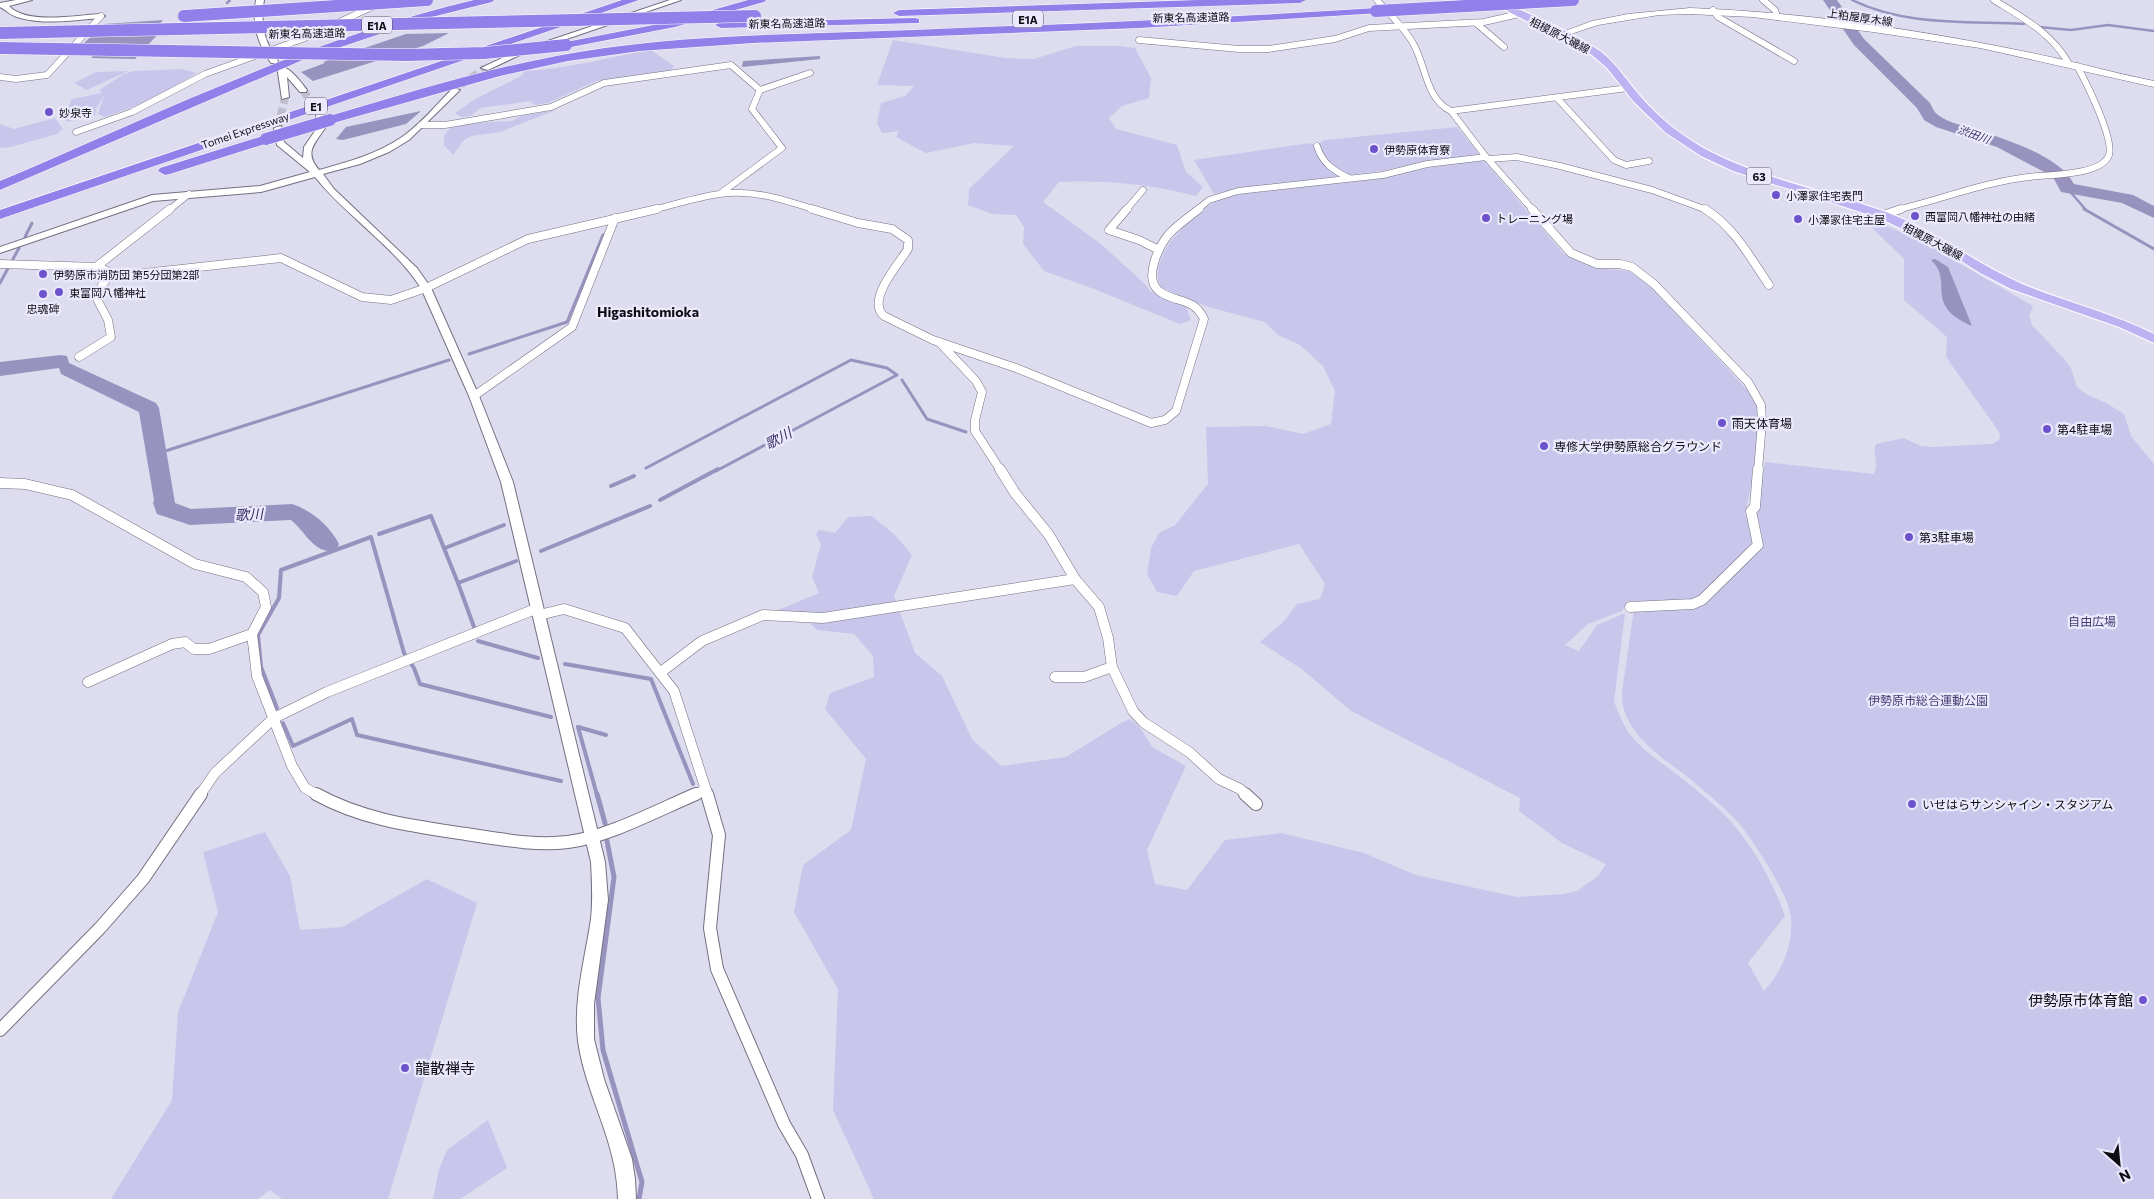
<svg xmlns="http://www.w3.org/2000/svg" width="2154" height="1199" viewBox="0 0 2154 1199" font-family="Commissioner,'Noto Sans JP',sans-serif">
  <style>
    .green { fill: #c9c6eb }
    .water { fill: #9793be }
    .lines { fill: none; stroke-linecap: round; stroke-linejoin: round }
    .stream-far3 { stroke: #9793be; stroke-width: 2.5 }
    .stream-far2 { stroke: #9793be; stroke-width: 3 }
    .stream-far1 { stroke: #9793be; stroke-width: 4 }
    .stream { stroke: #9793be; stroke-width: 5 }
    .river { fill: #9793be; fill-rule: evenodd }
    .tertiary-tunnel { stroke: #bfbece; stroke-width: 8; stroke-dasharray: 8 4.5; stroke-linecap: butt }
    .minor-far3-casing { stroke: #727181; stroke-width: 7 }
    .minor-far2-casing { stroke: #727181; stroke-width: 9 }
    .minor-far1-casing { stroke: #727181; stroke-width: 11 }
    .minor-casing { stroke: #727181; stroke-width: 14 }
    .tertiary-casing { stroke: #727181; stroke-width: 2 }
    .secondary-casing { stroke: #727181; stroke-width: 1 }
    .primary-casing { stroke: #fff; stroke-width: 2 }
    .motorway-casing { stroke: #fff; stroke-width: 1 }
    .minor-far3 { stroke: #fff; stroke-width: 6 }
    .minor-far2 { stroke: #fff; stroke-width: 8 }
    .minor-far1 { stroke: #fff; stroke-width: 10 }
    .minor { stroke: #fff; stroke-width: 12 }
    .tertiary { fill: #fff; fill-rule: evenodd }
    .secondary { fill: #fff; fill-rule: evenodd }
    .primary { fill: #bdb3f2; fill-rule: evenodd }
    .motorway { fill: #9180ea; fill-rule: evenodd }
    .motorway-bridge-casing { stroke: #fff; stroke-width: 13; stroke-linecap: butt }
    .motorway-bridge { stroke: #9180ea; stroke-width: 12 }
    .poi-dot { fill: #6d52cc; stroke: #ebeafd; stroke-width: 2 }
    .labels { text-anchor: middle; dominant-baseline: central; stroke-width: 4.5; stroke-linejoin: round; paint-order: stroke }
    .far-street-label { font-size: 11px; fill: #0d0c12; stroke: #ebeafd }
    .shield { fill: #ebeafd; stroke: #504f58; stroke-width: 1 }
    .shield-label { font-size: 11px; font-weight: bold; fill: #0d0c12 }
    .far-poi-label { font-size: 11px; fill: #0d0c12; stroke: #ebeafd; text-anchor: start }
    .far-water-label { font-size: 11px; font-style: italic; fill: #362c62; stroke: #ebeafd }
    .poi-label { font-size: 12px; fill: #0d0c12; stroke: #ebeafd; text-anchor: start }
    .park-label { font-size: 12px; fill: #453c74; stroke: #ebeafd }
    .neighbourhood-label { font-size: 14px; font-weight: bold; fill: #0d0c12; stroke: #ebeafd }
    .water-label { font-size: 14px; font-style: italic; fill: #362c62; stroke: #ebeafd }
    .near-poi-label { font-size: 15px; fill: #0d0c12; stroke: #ebeafd; text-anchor: end }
  </style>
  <rect width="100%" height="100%" fill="#deddef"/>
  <g class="green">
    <path d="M 893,40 L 1005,58 L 1034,59 L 1076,46 L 1119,46 L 1135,48 L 1151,78 L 1149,98 L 1122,106 L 1109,118 L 1116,129 L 1177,145 L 1186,172 L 1203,187 L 1196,196 C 1151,184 1105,180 1059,182 L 1043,202 L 1101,244 L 1145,284 L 1151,292 L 1186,307 L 1191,320 L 1180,324 L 1094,289 L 1044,271 L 1023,244 L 1024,227 L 1016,215 L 992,214 L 968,205 L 969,189 L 1014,146 L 974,143 L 926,153 L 896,137 L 899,131 L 882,133 L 877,123 L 881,103 L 905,96 L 914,86 L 877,85 Z"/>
    <path d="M 651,50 L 674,66 L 671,70 L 596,81 L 548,103 L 534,105 L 531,101 L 480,108 L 471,116 L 461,117 L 455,113 L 475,99 L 521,76 L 525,71 C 568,69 608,57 651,50 Z"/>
    <path d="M 182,69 L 197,73 L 147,102 L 105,117 L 98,114 L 104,95 L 96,109 L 95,115 L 66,122 L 66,113 L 72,99 L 102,93 L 99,90 L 124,74 L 134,71 Z"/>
    <path d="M 128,71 L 87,90 L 74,83 L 96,72 Z"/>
    <path d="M 556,110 L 500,132 L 471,136 L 464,140 L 453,155 L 444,145 L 444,136 L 450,128 L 474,123 L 512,121 L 521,116 Z"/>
    <path d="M 55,118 L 63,129 L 57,134 L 11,147 L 0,148 L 0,124 L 14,129 Z"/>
    <path d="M 1457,127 L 1478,153 L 1476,155 L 1422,162 L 1382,171 L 1236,189 L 1214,194 L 1194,160 L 1310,143 L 1316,145 L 1325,140 Z"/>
    <path d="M 1480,160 L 1485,162 L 1564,254 L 1598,268 L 1629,271 L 1652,288 L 1751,394 L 1757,405 L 1758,428 L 1756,463 L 1745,514 L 1751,529 L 1752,543 L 1695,601 L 1627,601 L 1622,611 L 1588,624 L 1565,645 L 1579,651 L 1597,625 L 1625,613 L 1614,702 C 1618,712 1622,721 1627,730 C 1641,751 1665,764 1684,780 C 1697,790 1710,801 1722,812 C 1750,840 1772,879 1785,916 L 1748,963 L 1764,991 C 1782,972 1793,945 1791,918 C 1790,896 1751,836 1735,819 C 1721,805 1705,791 1689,778 C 1662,757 1620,732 1622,692 L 1634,609 L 1697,608 L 1704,605 L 1761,548 L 1762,536 L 1757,514 L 1765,462 L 1874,474 C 1879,462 1872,454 1876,444 L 1904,438 L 1921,446 L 1932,447 L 1992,444 L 1999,440 L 2000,434 L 1995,426 L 1946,357 L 1947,337 L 1904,300 L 1904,259 L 1854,210 L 1933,248 L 2033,306 L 2029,316 L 2032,325 L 2064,359 L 2071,368 L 2077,387 L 2086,394 L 2106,403 L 2124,414 L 2131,436 L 2154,464 L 2154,1199 L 874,1199 L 833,1110 L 838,989 L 794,912 L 803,865 L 851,830 L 866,759 L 825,709 L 830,693 L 874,677 L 873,656 L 854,634 L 817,630 L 806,620 L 776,611 L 819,593 L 812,577 L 821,544 L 816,534 L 819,530 L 835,533 L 848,517 L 872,516 L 896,536 L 912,555 L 894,596 L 915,653 L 942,676 L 972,739 L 1001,766 L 1066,757 L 1121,723 L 1130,719 L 1141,729 L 1152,747 L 1186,766 L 1147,850 L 1155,884 L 1187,890 L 1225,840 L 1281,833 L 1364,853 L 1416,875 L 1517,897 L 1564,894 L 1577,891 L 1598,876 L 1606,864 L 1562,843 L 1519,811 L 1520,798 L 1351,711 L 1303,670 L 1260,642 L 1285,620 L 1297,604 L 1320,599 L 1325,584 L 1299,544 L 1194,571 L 1177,596 L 1157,592 L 1147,574 L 1151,548 L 1159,533 L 1175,525 L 1208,484 L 1206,427 L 1266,426 L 1303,434 L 1331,424 L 1335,391 L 1323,366 L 1300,345 L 1278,335 L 1265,322 L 1212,308 L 1183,298 L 1161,287 C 1143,256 1201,206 1226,196 L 1386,177 L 1430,167 Z"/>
    <path d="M 265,832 L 290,876 L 300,930 L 342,927 L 427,879 L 477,903 L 388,1199 L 282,1199 L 270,1190 L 258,1199 L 111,1199 L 172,1100 L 178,1012 L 218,912 L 203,852 Z"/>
    <path d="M 488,1120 L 507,1168 L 460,1199 L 433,1199 L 439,1170 L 447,1150 Z"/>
  </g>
  <g class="water">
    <path d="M 163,20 L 152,32 L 159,33 L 135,59 L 91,58 L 104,46 L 82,45 L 104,24 Z"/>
    <path d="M 449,33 L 423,46 L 313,81 L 301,72 L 325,63 L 323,62 L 406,34 Z"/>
    <path d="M 820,56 L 820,59 L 742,67 L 743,61 Z"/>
    <path d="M 421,111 L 406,124 L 343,140 L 336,139 L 346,127 Z"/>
    <path d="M 1935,259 L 1948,267 L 1972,326 C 1922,304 1955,283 1931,260 Z"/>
  </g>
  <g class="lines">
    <g class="stream-far3">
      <path d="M 1852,0 C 1904,26 1967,21 2024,24"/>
      <path d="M 227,3 L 230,0"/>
      <path d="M 2039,27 L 2071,30 L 2108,25 L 2154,31"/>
      <path d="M 2067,188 L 2086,210"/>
    </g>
    <g class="stream-far2">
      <path d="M 2084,209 L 2154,249"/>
      <path d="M 25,237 L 32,223"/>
      <path d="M 0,283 L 19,248"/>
      <path d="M 469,354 L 567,322 L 603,235"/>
      <path d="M 902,380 L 927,419 L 966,432"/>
      <path d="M 156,454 L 449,360"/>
      <path d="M 646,468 L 851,360 L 887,368 L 897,375 L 716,471"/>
    </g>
    <g class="stream-far1">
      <path d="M 611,486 L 634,476"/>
      <path d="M 660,500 L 718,469"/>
      <path d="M 379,534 L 431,516 L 458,583 L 516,561"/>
      <path d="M 445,548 L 504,525"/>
      <path d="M 541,551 L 650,506"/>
      <path d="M 458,583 L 474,627"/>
      <path d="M 478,641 L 538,658"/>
      <path d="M 565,664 L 651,679 L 693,784"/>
      <path d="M 277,708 L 261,667 L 258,635 L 279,598 L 281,570 L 371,537 L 404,653 L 414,668 L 420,684 L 551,717"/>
      <path d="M 283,723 L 293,746 L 352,719 L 357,735 L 561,781"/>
      <path d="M 578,727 L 597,795"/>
      <path d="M 578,727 L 606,735"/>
    </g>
    <g class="stream">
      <path d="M 597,794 L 605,823"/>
      <path d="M 607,841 L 614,877 L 598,998 L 603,1050 L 642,1182 L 639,1199"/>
    </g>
    <g class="river">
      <path d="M 1823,0 L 1837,0 L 1864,39 L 1930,103 C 1932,107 1934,112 1938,115 C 1949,123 1962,125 1974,129 C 2004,139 2059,155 2074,184 L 2133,195 L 2154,206 L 2154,218 L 2122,203 L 2061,192 L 2054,179 L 2046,173 L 1997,147 L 1936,127 L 1924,120 L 1917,108 L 1854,45 Z"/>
      <path d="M 60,355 L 67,356 L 69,363 L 156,403 L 159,408 L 175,503 L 191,509 L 292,504 C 311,510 330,526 339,544 L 336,550 C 315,556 305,531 291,520 L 190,525 L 157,514 L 153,503 L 154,500 L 139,412 L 61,374 L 59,368 L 0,376 L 0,362 Z"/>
    </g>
    <g class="tertiary-tunnel">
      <path d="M 461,85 L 485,68"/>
      <path d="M 303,90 L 319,114"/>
      <path d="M 278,128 L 285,97"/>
    </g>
    <g class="minor-far3-casing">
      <g id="minor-far3">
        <path d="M 1377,0 C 1389,14 1406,29 1414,45 C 1426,67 1426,99 1451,111"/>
        <path d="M 1763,0 L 1775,10 L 1777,17"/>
        <path d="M 1994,0 C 2023,18 2052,33 2069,64"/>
        <path d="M 1713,10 L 1718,17 L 1794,61"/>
        <path d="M 1476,23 L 1504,47"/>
        <path d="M 1139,40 L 1239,49 L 1268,49 L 1335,39 L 1369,28 L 1484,22 L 1519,14"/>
        <path d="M 0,77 L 16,79 L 47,75 L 101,16"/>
        <path d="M 760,90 L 810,73"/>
        <path d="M 1557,98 L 1614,160 L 1626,165 L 1649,161"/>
        <path d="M 421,125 L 445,125 L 551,107 L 604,83 L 731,65 L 760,90 L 752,109 L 782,148 L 721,193"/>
        <path d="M 76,132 L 132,112 L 205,74 L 305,38 L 376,5"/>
        <path d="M 1317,146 C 1322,163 1334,171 1349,178"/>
        <path d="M 1486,157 L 1533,210"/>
        <path d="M 1488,159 L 1517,157 L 1560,166 L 1652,190 L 1707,210"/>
        <path d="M 169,210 L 189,194"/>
        <path d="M 652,210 C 674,205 697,197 720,194 C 753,189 785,200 816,210"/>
        <path d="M 1126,210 L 1143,190"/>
        <path d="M 1197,210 L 1209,200 L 1238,191 L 1383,175 L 1427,164 L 1486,157 L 1451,111 L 1628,88"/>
        <path d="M 1896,210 C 1943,199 1989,180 2038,176 C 2054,175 2103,174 2109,155 C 2114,138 2086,82 2077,66"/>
      </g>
    </g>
    <g class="minor-far2-casing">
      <g id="minor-far2">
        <path d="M 812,209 L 858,223 L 892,229 L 908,240 L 908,249 C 898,265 866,300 884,316 L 933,340 L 1016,368 L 1151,423 L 1165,420 L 1176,411 L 1204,319 C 1193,296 1176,304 1159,291 C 1143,278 1159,246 1169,234 C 1177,225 1189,217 1199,209"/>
        <path d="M 1127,209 L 1109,230 L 1139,240 L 1159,250"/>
        <path d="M 1532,209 L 1571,253 L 1597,264 L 1620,264 L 1632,267 L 1654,284 L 1748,382 L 1761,405 L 1762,422 L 1758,471"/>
        <path d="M 1705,209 C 1734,227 1750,257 1769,285"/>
        <path d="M 1883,215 L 1901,209"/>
        <path d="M 0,264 L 99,267 L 117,276 L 281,258 L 362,297 L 391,300 L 426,288 L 528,239 L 657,209"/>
        <path d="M 96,267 L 170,209"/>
        <path d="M 939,342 L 976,381 L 982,392 L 975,420 L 975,431 L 1001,471"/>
        <path d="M 79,357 L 111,337 L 108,320 L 98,301 L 102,285 L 111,274"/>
        <path d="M 474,396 L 572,327 L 615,218"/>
      </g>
    </g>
    <g class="minor-far1-casing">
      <g id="minor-far1">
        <path d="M 1000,469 L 1015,493 L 1049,535 L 1075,579 L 1099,607 L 1108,638 L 1112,667 L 1084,677 L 1055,677"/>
        <path d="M 0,483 L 25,484 L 72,495 L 195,564 L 246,577 L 263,592 L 266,607 L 252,634 L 257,676 L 292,766 L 305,788 L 318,795"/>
        <path d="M 1630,607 L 1693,604 L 1702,600 L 1758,545 L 1751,511 L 1755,507 L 1758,469"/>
        <path d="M 539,615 L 564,609 L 625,628 L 674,691 L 706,790"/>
        <path d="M 1112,667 L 1133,711 L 1143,722 L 1189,752 L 1219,779 L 1240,789 L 1247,795"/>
        <path d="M 661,672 L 702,641 L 763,615 L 823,618 L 1075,579"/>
        <path d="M 88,682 L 172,644 L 185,642 L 194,649 L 209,649 L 252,634"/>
        <path d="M 200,795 L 215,773 L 274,718 L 327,692 L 538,608"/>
        <path d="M 693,795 L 706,790 L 708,795"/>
      </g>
    </g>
    <g class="minor-casing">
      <g id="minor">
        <path d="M 316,794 C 363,820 413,826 466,834 C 500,839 533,846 568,842 C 608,837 658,810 696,794"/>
        <path d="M 707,794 L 719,835 L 710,928 L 717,969 L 784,1124 L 802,1155 L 818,1199"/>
        <path d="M 1245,794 L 1256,804"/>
        <path d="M 0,1030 L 100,928 L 143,879 L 201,794"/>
      </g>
    </g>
    <g class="tertiary-casing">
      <g id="tertiary">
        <path d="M 16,0 L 32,0 L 9,6 C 26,25 77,15 101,14 L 105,16 L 101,18 C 75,20 46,25 20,18 C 11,16 6,10 0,7 L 0,3 Z"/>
        <path d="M 256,0 L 264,0 C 260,24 264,41 278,61 L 277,63 L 271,63 C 257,42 252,25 256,0 Z"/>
        <path d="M 670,0 L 681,0 L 546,46 L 539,44 Z"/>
        <path d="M 519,50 L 526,52 L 488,70 L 481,68 Z"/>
        <path d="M 277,66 C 289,65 300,81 307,90 L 306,92 L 300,92 L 287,77 L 289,97 L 282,99 Z"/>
        <path d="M 453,88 L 460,90 L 409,140 L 389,152 L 360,164 L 323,174 L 334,189 L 417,268 L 431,288 L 479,396 L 513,482 L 605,862 L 608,900 L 594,1004 L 594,1039 L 604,1079 L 632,1159 L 635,1179 L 636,1199 L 618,1199 C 617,1140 586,1097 578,1041 C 573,1000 585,959 591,919 C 593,900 592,881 591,862 L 501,482 L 469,396 L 421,288 C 393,245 347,217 315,177 L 261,192 L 153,201 L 0,253 L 0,247 L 152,195 L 260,186 L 310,172 L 277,145 L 274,128 L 281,126 L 284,142 L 303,158 L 304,147 L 317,128 L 316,112 L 323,114 L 325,128 C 314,145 304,152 319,170 C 348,162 377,154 402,137 C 421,124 437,104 453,88 Z"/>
      </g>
    </g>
    <g class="secondary-casing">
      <path id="secondary" d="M 1690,8 C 1804,12 1920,30 2032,53 C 2073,61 2113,73 2154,81 L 2154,87 L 1980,48 L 1873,32 L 1753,17 L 1690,14 L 1659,15 L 1598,25 L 1562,37 L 1557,34 L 1592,21 L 1628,14 Z"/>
    </g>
    <g class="primary-casing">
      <path id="primary" d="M 1486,0 L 1499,0 C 1532,16 1570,30 1600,51 C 1616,63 1627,81 1640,96 C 1659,118 1685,139 1711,152 C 1766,180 1828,191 1886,212 C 1934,230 1973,262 2020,283 C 2064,302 2111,312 2154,334 L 2154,343 L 2119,327 L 2011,289 L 1980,273 L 1938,246 L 1879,218 L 1733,171 L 1701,156 L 1666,133 L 1634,102 L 1607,68 L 1592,55 Z"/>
    </g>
    <g class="motorway-casing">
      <g id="motorway">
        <path d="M 474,0 L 494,0 L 492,2 L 428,18 L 305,59 L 0,190 L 0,181 C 156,115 308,39 474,0 Z"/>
        <path d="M 622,0 L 639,0 L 0,219 L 0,210 Z"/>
        <path d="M 748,0 L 766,0 L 764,2 L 675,27 L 566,48 L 560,45 L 566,42 L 674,21 Z"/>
        <path d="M 1198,0 L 1306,0 L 1300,3 L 899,16 L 893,13 L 899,10 Z"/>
        <path d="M 1376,8 L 1380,9 L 1380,13 L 1140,28 L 753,43 L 640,51 L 568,61 L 500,76 L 330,124 L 324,120 L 326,117 C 417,90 510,61 605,48 C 707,34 810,34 913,30 C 1067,24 1222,18 1376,8 Z"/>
        <path d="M 915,18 L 919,19 L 919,23 L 721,28 L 715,25 L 721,22 Z"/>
        <path d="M 266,135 L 271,136 L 272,139 L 271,142 L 170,174 L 165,175 L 158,171 L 160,168 Z"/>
      </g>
    </g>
    <use href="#minor-far3" class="minor-far3"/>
    <use href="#minor-far2" class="minor-far2"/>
    <use href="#minor-far1" class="minor-far1"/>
    <use href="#minor" class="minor"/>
    <use href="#tertiary" class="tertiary"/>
    <use href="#secondary" class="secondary"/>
    <use href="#primary" class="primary"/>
    <use href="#motorway" class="motorway"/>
    <g class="motorway-bridge-casing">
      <g id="motorway-bridge">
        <path d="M 1376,11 L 1573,0"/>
        <path d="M 184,16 L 427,0"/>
        <path d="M 0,33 L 755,16"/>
        <path d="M 0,48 L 406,55 L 484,53 L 566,45"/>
        <path d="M 266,139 L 330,120"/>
      </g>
    </g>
    <use href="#motorway-bridge" class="motorway-bridge"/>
  </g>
  <g class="poi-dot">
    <circle cx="49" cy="112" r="5"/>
    <circle cx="1374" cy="149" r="5"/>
    <circle cx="1776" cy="195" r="5"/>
    <circle cx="1915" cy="216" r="5"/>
    <circle cx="1486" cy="218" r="5"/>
    <circle cx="1798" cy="219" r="5"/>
    <circle cx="43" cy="274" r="5"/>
    <circle cx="59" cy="292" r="5"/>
    <circle cx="43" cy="294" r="5"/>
    <circle cx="1722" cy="423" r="5"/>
    <circle cx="2047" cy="429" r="5"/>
    <circle cx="1544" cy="446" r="5"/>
    <circle cx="1909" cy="537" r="5"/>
    <circle cx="1912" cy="804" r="5"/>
    <circle cx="2143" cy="1000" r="5"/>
    <circle cx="405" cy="1068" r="5"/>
  </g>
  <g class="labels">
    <g class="far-street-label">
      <text transform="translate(1191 17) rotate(-1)">新東名高速道路</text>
      <text transform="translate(1860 17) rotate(8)">上粕屋厚木線</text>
      <text transform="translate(787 23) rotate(-1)">新東名高速道路</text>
      <text transform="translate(307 33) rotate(-1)">新東名高速道路</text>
      <text transform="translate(1560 35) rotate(27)">相模原大磯線</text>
      <text transform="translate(245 130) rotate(-19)">Tomei Expressway</text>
      <text transform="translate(1933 241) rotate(28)">相模原大磯線</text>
    </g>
    <g class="shield">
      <rect x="1013" y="10.5" width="30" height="17" rx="4"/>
      <rect x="362" y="16.5" width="30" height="17" rx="4"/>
      <rect x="305" y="97.5" width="22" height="17" rx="4"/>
      <rect x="1746.5" y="167.5" width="25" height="17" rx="4"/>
    </g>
    <g class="shield-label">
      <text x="1028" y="19">E1A</text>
      <text x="377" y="25">E1A</text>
      <text x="316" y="106">E1</text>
      <text x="1759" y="176">63</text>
    </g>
    <g class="far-poi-label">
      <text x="59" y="112">妙泉寺</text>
      <text x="1384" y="149">伊勢原体育寮</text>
      <text x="1786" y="195">小澤家住宅表門</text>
      <text x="1925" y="216">西富岡八幡神社の由緒</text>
      <text x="1496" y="218">トレーニング場</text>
      <text x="1808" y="219">小澤家住宅主屋</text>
      <text x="53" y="274">伊勢原市消防団 第5分団第2部</text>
      <text x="69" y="292">東富岡八幡神社</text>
      <text x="43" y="308" text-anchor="middle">忠魂碑</text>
    </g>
    <g class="far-water-label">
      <text transform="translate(1974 134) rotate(20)">渋田川</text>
    </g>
    <g class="poi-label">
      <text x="1732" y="423">雨天体育場</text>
      <text x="2057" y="429">第4駐車場</text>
      <text x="1554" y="446">専修大学伊勢原総合グラウンド</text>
      <text x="1919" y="537">第3駐車場</text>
      <text x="1922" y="804">いせはらサンシャイン・スタジアム</text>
    </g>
    <g class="park-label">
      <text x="2092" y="621">自由広場</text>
      <text x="1928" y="700">伊勢原市総合運動公園</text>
    </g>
    <g class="neighbourhood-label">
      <text x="648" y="311">Higashitomioka</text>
    </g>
    <g class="water-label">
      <text transform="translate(778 438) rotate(-28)">歌川</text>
      <text transform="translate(249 514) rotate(-3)">歌川</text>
    </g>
    <g class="near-poi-label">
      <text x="2133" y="1000">伊勢原市体育館</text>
      <text x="415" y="1068" text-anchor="start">龍散禅寺</text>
    </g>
  </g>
  <g transform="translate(2119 1164) rotate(153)" stroke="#ebeafd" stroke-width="4" paint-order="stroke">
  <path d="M0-4L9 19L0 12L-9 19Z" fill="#0d0c12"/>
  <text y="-8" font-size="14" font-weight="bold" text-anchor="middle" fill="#0d0c12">N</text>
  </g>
</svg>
